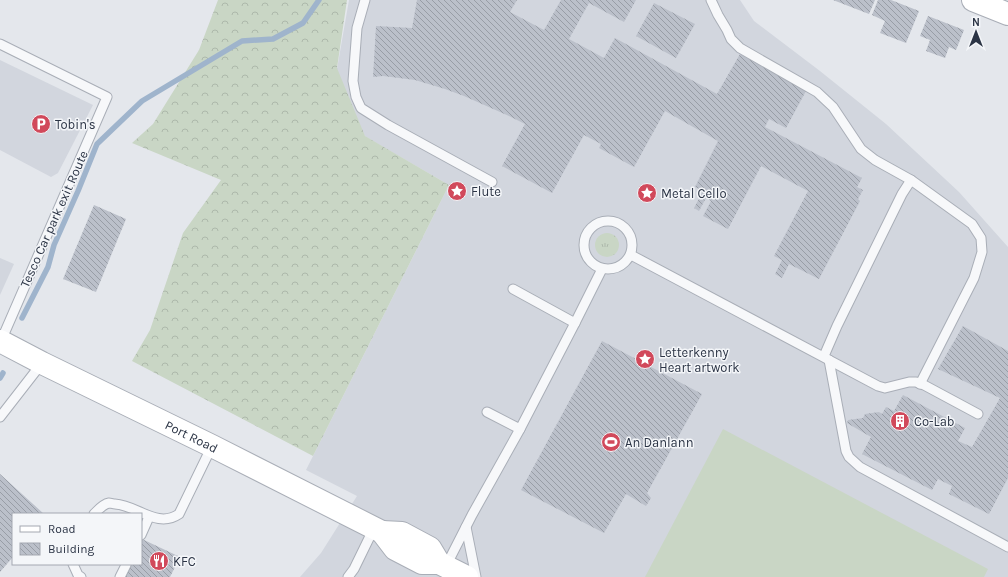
<svg xmlns="http://www.w3.org/2000/svg" width="1008" height="577" viewBox="0 0 1008 577" font-family="Karla,sans-serif">
  <style>
    .built { fill: #d2d6de }
    .grass { fill: url(#grass-tufts) }
    .forest { fill: url(#forest-crowns) }
    .garden { fill: #c9d6c5 }
    .lines { fill: none; stroke-linecap: round; stroke-linejoin: round }
    .stream { stroke: #9fb4cc; stroke-width: 5.5 }
    .building { fill: url(#building-back-hatch) }
    .lane-casing { stroke: #a9aeb7; stroke-width: 11 }
    .secondary-casing { stroke: #a9aeb7; stroke-width: 24 }
    .lane { stroke: #f7f8fa; stroke-width: 9 }
    .secondary { stroke: #fff; stroke-width: 22 }
    .labels { text-anchor: middle; dominant-baseline: central; stroke-width: 3; stroke-linejoin: round; paint-order: stroke }
    .poi-label { font-size: 13px; fill: #2b3445; stroke: #f4f6f9; text-anchor: start }
    .street-label { font-size: 13px; fill: #2b3445; stroke: #f4f6f9 }
  </style>
  <defs>
    <pattern id="grass-tufts" width="24" height="20" patternUnits="userSpaceOnUse"><rect width="24" height="20" fill="#c9d6c5"/><path d="M3 7l-1-3M5 7V3M7 7l1-3M15 17l-1-3M17 17v-4M19 17l1-3" fill="none" stroke="#adb8ab"/></pattern>
    <pattern id="forest-crowns" width="20" height="18" patternUnits="userSpaceOnUse"><rect width="20" height="18" fill="#c9d6c5"/><path d="M2 6a3 3 0 1 1 6 0M12 15a3 3 0 1 1 6 0" fill="none" stroke="#adb8ab"/></pattern>
    <pattern id="building-back-hatch" width="6" height="6" patternUnits="userSpaceOnUse"><rect width="6" height="6" fill="#bbc0ca"/><path d="M-1 5l2 2M0 0l6 6M5-1l2 2" fill="none" stroke="#989da6"/></pattern>
  </defs>
  <rect width="100%" height="100%" fill="#e4e7ec"/>
  <g class="built">
    <path d="M 349,0 L 740,0 L 754,21 L 820,71 L 886,124 L 959,192 L 1008,247 L 1008,577 L 300,577 L 321,553 L 357,496 L 306,470 L 449,185 L 366,137 L 332,98 Z"/>
    <path d="M 0,60 L 93,105 L 58,173 L 51,177 L 0,150 Z"/>
    <path d="M 0,258 L 14,264 L 0,295 Z"/>
  </g>
  <circle class="grass" cx="607" cy="245" r="12"/>
  <path class="forest" d="M 218,0 L 347,0 L 337,68 L 365,136 L 449,185 L 313,456 L 132,361 L 150,330 L 183,233 L 221,180 L 132,143 L 153,124 L 199,50 Z"/>
  <path class="garden" d="M 723,429 L 988,569 L 984,577 L 645,577 Z"/>
  <g class="lines">
    <g class="stream">
      <path d="M 22,318 L 48,267 L 54,245 L 78,191 L 97,144 L 142,101 L 242,41 L 273,39 L 303,23 L 319,0"/>
      <path d="M 0,378 L 3,373"/>
    </g>
  </g>
  <g class="building">
    <path d="M 417,0 L 517,0 L 510,12 L 544,30 L 561,0 L 636,0 L 624,22 L 589,3 L 569,39 L 604,58 L 615,38 L 717,94 L 740,54 L 806,91 L 786,128 L 769,119 L 765,127 L 862,178 L 857,187 L 863,190 L 858,199 L 860,201 L 819,279 L 789,264 L 782,278 L 775,274 L 782,260 L 774,256 L 808,191 L 761,166 L 728,229 L 703,216 L 711,201 L 706,198 L 699,211 L 694,208 L 703,191 L 695,187 L 718,141 L 665,111 L 634,167 L 599,148 L 601,144 L 584,135 L 552,193 L 502,166 L 525,124 L 509,116 L 464,96 L 445,89 L 415,80 L 383,76 L 373,77 L 376,26 L 412,28 Z"/>
    <path d="M 833,0 L 875,0 L 869,14 Z"/>
    <path d="M 878,0 L 891,0 L 919,11 L 906,43 L 880,33 L 885,21 L 872,15 Z"/>
    <path d="M 654,3 L 695,24 L 676,58 L 636,36 Z"/>
    <path d="M 928,16 L 964,30 L 956,50 L 949,47 L 945,58 L 926,51 L 930,40 L 920,36 Z"/>
    <path d="M 94,205 L 126,219 L 96,292 L 63,279 Z"/>
    <path d="M 963,326 L 1008,351 L 1008,478 L 989,514 L 949,494 L 952,486 L 938,479 L 932,490 L 862,454 L 871,437 L 847,423 L 848,420 L 863,418 L 865,414 L 879,412 L 882,414 L 886,407 L 894,411 L 903,395 L 965,428 L 958,441 L 972,447 L 1000,398 L 938,369 Z"/>
    <path d="M 602,341 L 702,394 L 647,493 L 651,498 L 646,506 L 626,494 L 604,533 L 521,490 Z"/>
    <path d="M 0,474 L 44,514 L 13,514 L 13,557 L 0,572 Z"/>
    <path d="M 142,539 L 180,557 L 170,577 L 125,577 L 125,564 L 141,564 L 141,540 Z"/>
  </g>
  <g class="lines">
    <g class="lane-casing">
      <g id="lane">
        <path d="M 365,0 L 357,28 L 353,81 L 356,97 L 361,108 L 388,125 L 492,182"/>
        <path d="M 711,0 L 718,15 L 727,30 L 731,39 L 740,48 L 817,92 L 833,107 L 861,149 L 875,160 L 911,180 L 972,224 L 981,238 L 982,252 L 974,278 L 920,384"/>
        <path d="M 0,44 L 107,97 L 1,341"/>
        <circle cx="608" cy="245" r="24"/>
        <path d="M 631,255 L 878,386 L 885,388 L 909,382 L 916,382 L 924,385 L 978,414"/>
        <path d="M 513,289 L 575,323"/>
        <path d="M 824,356 L 837,326 L 902,194 L 911,180"/>
        <path d="M 829,360 L 846,451 L 849,457 L 860,467 L 1008,547"/>
        <path d="M 487,412 L 520,429"/>
        <path d="M 0,417 L 42,363"/>
        <path d="M 94,514 C 98,510 103,504 109,503 C 111,503 113,504 115,504 C 137,505 157,529 179,514 L 212,446"/>
        <path d="M 466,527 L 476,577"/>
        <path d="M 141,535 L 149,517"/>
        <path d="M 73,564 L 78,575 L 81,577"/>
        <path d="M 446,566 L 472,515 L 520,429 L 575,323 L 602,269"/>
        <path d="M 120,577 L 126,565"/>
        <path d="M 348,577 L 354,569 L 374,528"/>
      </g>
    </g>
    <g class="secondary-casing">
      <g id="secondary">
        <path d="M 973,0 L 1008,14"/>
        <path id="s1" d="M 0,341 L 42,363 L 212,446 L 374,528 L 382,532 L 395,549 L 422,563 L 439,563 L 467,577"/>
        <path d="M 382,532 L 402,533 L 430,548 L 439,563"/>
      </g>
    </g>
    <use href="#lane" class="lane"/>
    <use href="#secondary" class="secondary"/>
  </g>
  <defs>
    <g id="parking-disc" transform="scale(1)"><circle r="9.5" fill="#d1495b" stroke="#f4f6f9"/><path d="M-3.5-5.5H1a3.5 3.5 0 0 1 0 7H-1V5.5H-3.5ZM-1-3.4V-.6H.8a1.4 1.4 0 0 0 0-2.8Z" fill="#fff"/></g>
    <g id="sight-disc" transform="scale(1)"><circle r="9.5" fill="#d1495b" stroke="#f4f6f9"/><path d="M0-6L1.8-2.2L6-1.7L2.9 1.2L3.7 5.4L0 3.3L-3.7 5.4L-2.9 1.2L-6-1.7L-1.8-2.2Z" fill="#fff"/></g>
    <g id="building-disc" transform="scale(1)"><circle r="9.5" fill="#d1495b" stroke="#f4f6f9"/><path d="M-4-6H4V6H1V3H-1V6H-4ZM-2.5-4.3h1.7v1.8h-1.7ZM.8-4.3h1.7v1.8H.8ZM-2.5-1h1.7V.8h-1.7ZM.8-1h1.7V.8H.8Z" fill="#fff"/></g>
    <g id="stadium-disc" transform="scale(1)"><circle r="9.5" fill="#d1495b" stroke="#f4f6f9"/><path d="M0-5a6.5 5 0 1 0 0 10a6.5 5 0 1 0 0-10ZM-3.5-1.8h7v3.6h-7Z" fill="#fff"/></g>
    <g id="restaurant-disc" transform="scale(1)"><circle r="9.5" fill="#d1495b" stroke="#f4f6f9"/><path d="M-5-6h1v4h1v-4h1v4h1v-4h1v5L-1.5 .5V6h-2V.5L-5-1ZM5-6V6H3V1.5H1.5Q1.5-4 5-6Z" fill="#fff"/></g>
  </defs>
  <g fill-rule="evenodd">
    <use href="#parking-disc" x="41" y="124"/>
    <use href="#sight-disc" x="457" y="191"/>
    <use href="#sight-disc" x="647" y="193"/>
    <use href="#sight-disc" x="645" y="359"/>
    <use href="#building-disc" x="900" y="421"/>
    <use href="#stadium-disc" x="611" y="442"/>
    <use href="#restaurant-disc" x="159" y="561"/>
  </g>
  <g class="labels">
    <g class="poi-label">
      <text x="55" y="124">Tobin's</text>
      <text x="471" y="191">Flute</text>
      <text x="661" y="193">Metal Cello</text>
      <text x="659" y="352">Letterkenny<tspan x="659" dy="15">Heart artwork</tspan></text>
      <text x="914" y="421">Co-Lab</text>
      <text x="625" y="442">An Danlann</text>
      <text x="173" y="561">KFC</text>
    </g>
    <g class="street-label">
      <text transform="translate(54 219) rotate(-66)">Tesco Car park exit Route</text>
      <text stroke="none"><textPath href="#s1" startOffset="214">Port Road</textPath></text>
    </g>
  </g>
  <rect x="12" y="513" width="130" height="52" fill="#f4f6f9" stroke="#a4a8b1"/>
  <rect x="20" y="526" width="20" height="6" fill="#ffffff" stroke="#a4a8b1"/>
  <text x="48" y="533" font-size="12" fill="#2b3445">Road</text>
  <rect x="20" y="543" width="20" height="12" fill="url(#building-back-hatch)" stroke="#a4a8b1"/>
  <text x="48" y="553" font-size="12" fill="#2b3445">Building</text>
  <g transform="translate(976 32)" stroke="#f4f6f9" stroke-width="3" paint-order="stroke">
  <path d="M0-3L7 15L0 10L-7 15Z" fill="#2b3445"/>
  <text y="-6" font-size="11" font-weight="bold" text-anchor="middle" fill="#2b3445">N</text>
  </g>
</svg>
